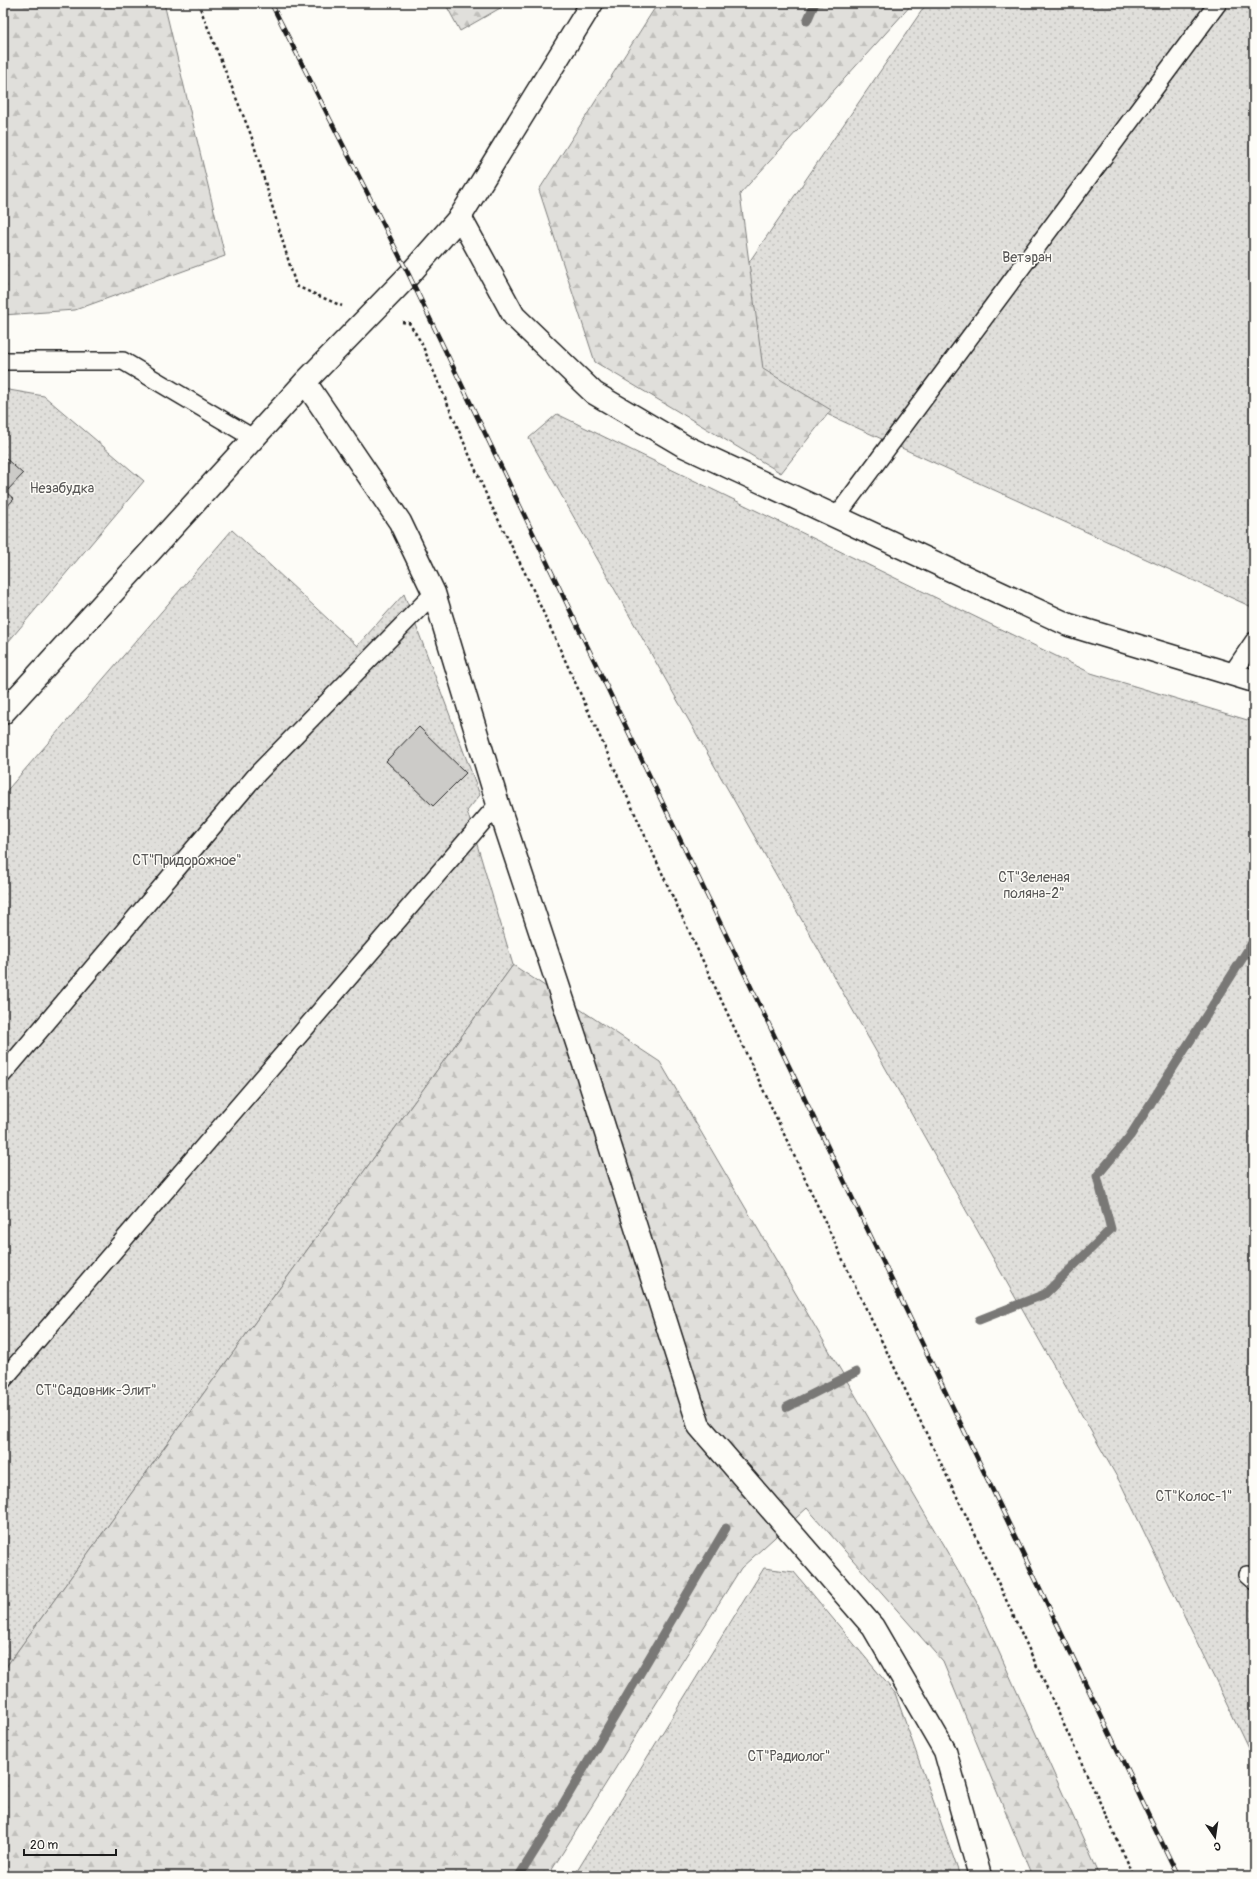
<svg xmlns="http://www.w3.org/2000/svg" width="1257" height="1879" viewBox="0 0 1257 1879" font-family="Pangolin,sans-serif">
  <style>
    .grass { fill: url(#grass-dots); stroke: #7e7e7c }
    .forest { fill: url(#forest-firs); stroke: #7e7e7c }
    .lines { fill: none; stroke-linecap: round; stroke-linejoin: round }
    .stream { stroke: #797876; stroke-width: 9 }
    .building { fill: #cccbc8; stroke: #1c1c1c }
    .service-casing { stroke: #1c1c1c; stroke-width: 20 }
    .minor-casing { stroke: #1c1c1c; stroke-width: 25 }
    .tertiary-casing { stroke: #1c1c1c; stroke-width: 25 }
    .path { stroke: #1c1c1c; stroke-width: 2.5; stroke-dasharray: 3 3; stroke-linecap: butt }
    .service { stroke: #fdfcf7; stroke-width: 17 }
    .minor { stroke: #fdfcf7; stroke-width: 22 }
    .tertiary { stroke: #fdfcf7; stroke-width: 22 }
    .rail-casing { stroke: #1c1c1c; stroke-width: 4.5 }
    .rail { stroke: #fdfcf7; stroke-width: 3; stroke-dasharray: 9; stroke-linecap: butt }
    .labels { text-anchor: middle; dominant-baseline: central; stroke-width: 3; stroke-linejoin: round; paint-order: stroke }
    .park-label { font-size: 14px; fill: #575655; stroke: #fdfcf7 }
  </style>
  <defs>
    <pattern id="grass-dots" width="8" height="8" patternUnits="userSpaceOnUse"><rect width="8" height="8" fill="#e0dfdb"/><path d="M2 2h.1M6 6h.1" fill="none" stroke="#c0bfbb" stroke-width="1.8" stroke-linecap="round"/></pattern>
    <pattern id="forest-firs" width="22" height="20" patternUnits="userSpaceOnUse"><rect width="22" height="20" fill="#e0dfdb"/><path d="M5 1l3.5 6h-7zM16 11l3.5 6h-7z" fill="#c0bfbb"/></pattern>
  </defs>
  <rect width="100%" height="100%" fill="#fdfcf7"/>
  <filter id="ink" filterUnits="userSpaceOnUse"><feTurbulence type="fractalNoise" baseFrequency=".025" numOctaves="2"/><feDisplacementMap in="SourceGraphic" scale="8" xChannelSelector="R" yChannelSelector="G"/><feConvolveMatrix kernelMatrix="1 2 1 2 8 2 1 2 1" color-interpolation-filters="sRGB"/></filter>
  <g filter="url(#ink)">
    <g class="grass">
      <path d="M 927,3 L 1254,3 L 1254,608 L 688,351 Z"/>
      <path d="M 3,389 L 44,396 L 144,481 L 3,648 Z"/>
      <path d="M 557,414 L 1091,673 L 1254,722 L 1254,1761 L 1122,1486 L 529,438 Z"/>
      <path d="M 232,530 L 357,646 L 404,594 L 480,795 L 467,811 L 513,965 L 3,1671 L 3,795 Z"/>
      <path d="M 764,1568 L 794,1572 L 895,1693 L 960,1876 L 574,1876 Z"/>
    </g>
    <g class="forest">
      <path d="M 3,3 L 164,3 L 225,256 L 75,310 L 3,315 Z"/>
      <path d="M 445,3 L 509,3 L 460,31 Z"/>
      <path d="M 658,3 L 913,3 L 740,194 L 763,369 L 831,410 L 781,473 L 595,362 L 539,190 Z"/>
      <path d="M 513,965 L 660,1062 L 976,1601 L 1100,1876 L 1032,1876 L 943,1662 L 807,1508 L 741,1568 L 548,1876 L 3,1876 L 3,1671 Z"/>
    </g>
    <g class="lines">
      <g class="stream">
        <path d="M 807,21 L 815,3"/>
        <path d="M 979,1320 L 1045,1294 L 1111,1229 L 1097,1176 L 1130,1136 L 1254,940"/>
        <path d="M 787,1407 L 856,1372"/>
        <path d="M 519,1876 L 544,1836 L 726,1528"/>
      </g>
    </g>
    <g class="building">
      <path d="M 3,456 L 23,474 L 6,492 L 14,499 L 3,511 Z"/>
      <path d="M 419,727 L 466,773 L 433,806 L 386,761 Z"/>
    </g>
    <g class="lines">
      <g class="service-casing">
        <g id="service">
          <path d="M 3,361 L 123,361 L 253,438"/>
          <path d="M 836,517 L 1218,3"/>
          <path d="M 1231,675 L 1254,641"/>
          <path d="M 3,1074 L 258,773 L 434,593"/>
          <path d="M 3,1380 L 498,804"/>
          <path d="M 1247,1575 L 1254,1581"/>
        </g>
      </g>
      <g class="minor-casing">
        <g id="minor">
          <path d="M 460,217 L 514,316 L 594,393 L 684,446 L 1069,625 L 1254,681"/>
          <path d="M 305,382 L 400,522 L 434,593 L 498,804 L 585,1067 L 699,1426 L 873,1627 L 945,1751 L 980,1876"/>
        </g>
      </g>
      <g class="tertiary-casing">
        <path id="tertiary" d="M 3,713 L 305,382 L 409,275 L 460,217 L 592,3"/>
      </g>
      <g class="path">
        <path d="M 198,3 L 251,135 L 296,286 L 342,306"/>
        <path d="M 402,322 L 409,323 L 421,342 L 489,501 L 529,581 L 672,895 L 858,1292 L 989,1563 L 1134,1876"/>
      </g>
      <use href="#service" class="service"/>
      <use href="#minor" class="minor"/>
      <use href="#tertiary" class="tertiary"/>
      <g class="rail-casing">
        <path id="rail" d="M 271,3 L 409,275 L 1178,1876"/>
      </g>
      <use href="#rail" class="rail"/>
    </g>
  </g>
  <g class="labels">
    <g class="park-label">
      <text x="1027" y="257">Ветэран</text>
      <text x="62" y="488">Незабудка</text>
      <text x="187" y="860">СТ"Придорожное"</text>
      <text x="1034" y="877">СТ"Зеленая<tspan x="1034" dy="16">поляна-2"</tspan></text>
      <text x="96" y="1390">СТ"Садовник-Элит"</text>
      <text x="1194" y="1496">СТ"Колос-1"</text>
      <text x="789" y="1756">СТ"Радиолог"</text>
    </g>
  </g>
  <rect width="1257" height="1879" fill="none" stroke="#fdfcf7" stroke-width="16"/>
  <rect x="8" y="8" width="1241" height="1863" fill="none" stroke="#1c1c1c" stroke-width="1.5" filter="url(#ink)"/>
  <g transform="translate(1215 1837) rotate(167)" stroke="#fdfcf7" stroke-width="3" paint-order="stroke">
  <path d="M0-3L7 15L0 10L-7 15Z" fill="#1c1c1c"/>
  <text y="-6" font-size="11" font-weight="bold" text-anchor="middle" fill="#1c1c1c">С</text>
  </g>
  <path d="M24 1849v6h92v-6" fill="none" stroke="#1c1c1c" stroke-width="2"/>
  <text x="30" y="1849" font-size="12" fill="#1c1c1c" stroke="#fdfcf7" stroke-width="3" paint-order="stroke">20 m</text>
</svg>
